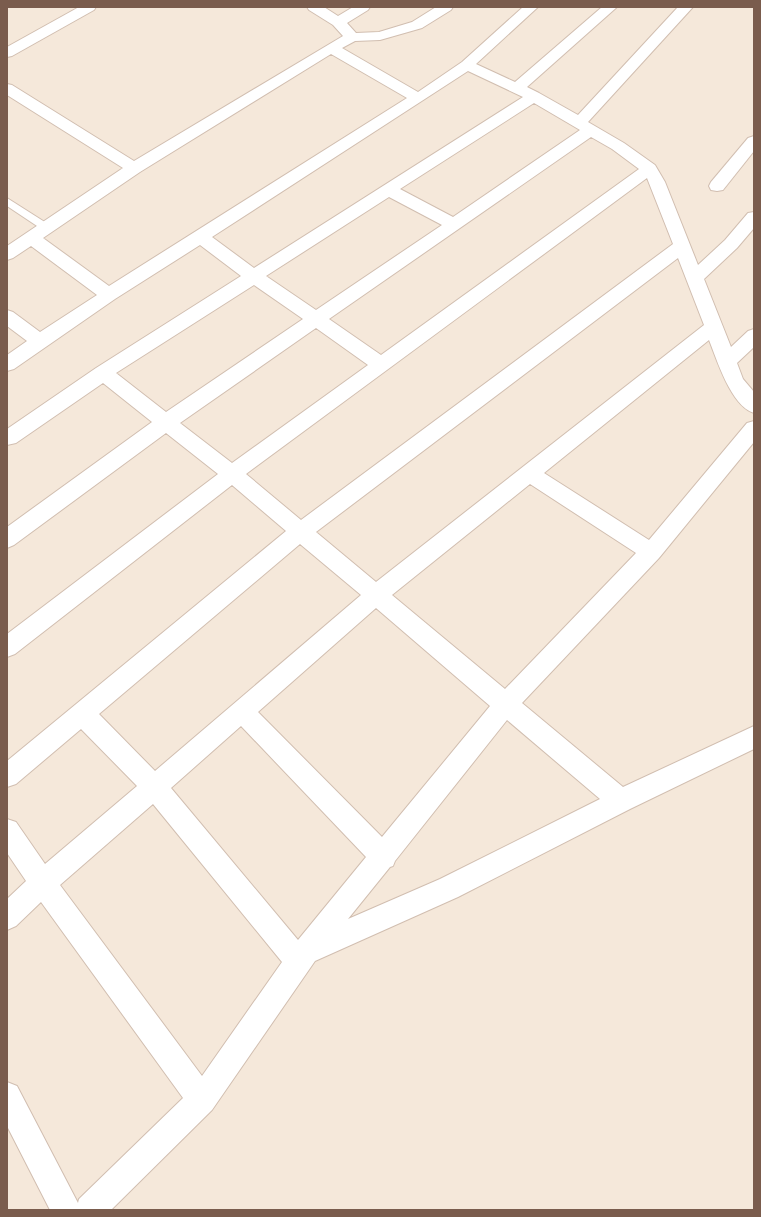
<svg xmlns="http://www.w3.org/2000/svg" width="761" height="1217" viewBox="0 0 761 1217" font-family="Manrope,sans-serif">
  <style>
    .residential { fill: #f5e8da }
    .lines { fill: none; stroke-linecap: round; stroke-linejoin: round }
    .lane-casing { stroke: #d1beb0; stroke-width: 2 }
    .street-casing { stroke: #d1beb0; stroke-width: 2 }
    .lane { fill: #fff; fill-rule: evenodd }
    .street { fill: #fff; fill-rule: evenodd }
  </style>
  <rect width="100%" height="100%" fill="#fdf6ec"/>
  <rect class="residential" x="7" y="7" width="747" height="1203"/>
  <g class="lines">
    <g class="lane-casing">
      <path id="lane" d="M 7,198 L 51,226 L 52,228 L 51,230 L 43,230 L 7,206 Z"/>
    </g>
    <g class="street-casing">
      <g id="street">
        <path d="M 79,7 L 96,7 L 94,10 L 12,56 L 7,57 L 7,47 Z"/>
        <path d="M 307,7 L 324,7 L 338,16 L 353,7 L 370,7 L 368,10 L 347,23 L 356,33 L 379,32 L 412,22 L 436,7 L 453,7 L 451,10 L 422,28 L 380,40 L 355,41 L 342,48 L 418,92 L 462,62 L 523,7 L 538,7 L 476,64 L 515,82 L 602,7 L 617,7 L 527,87 L 539,93 L 578,115 L 678,7 L 693,7 L 588,122 L 624,143 L 655,165 L 665,182 L 698,265 L 725,240 L 748,213 L 754,212 L 754,228 L 737,248 L 704,279 L 731,347 L 748,331 L 754,329 L 754,347 L 737,363 L 743,379 L 754,392 L 754,413 C 731,406 717,360 709,340 L 544,473 L 649,540 L 747,423 L 754,421 L 754,442 L 659,558 L 522,703 L 623,787 L 754,726 L 754,749 L 630,809 L 458,897 L 315,961 L 212,1110 L 111,1210 L 50,1210 L 7,1126 L 7,1082 L 17,1086 L 78,1203 L 79,1199 L 183,1098 L 41,902 L 16,926 L 7,930 L 7,899 L 26,881 L 7,853 L 7,819 L 16,822 L 45,864 L 137,786 L 81,729 L 16,784 L 7,787 L 7,761 L 286,531 L 232,485 L 15,654 L 7,657 L 7,634 L 218,474 L 166,433 L 14,545 L 7,548 L 7,527 L 152,422 L 103,383 L 16,443 L 7,445 L 7,429 L 96,368 L 241,276 L 200,245 L 115,299 L 14,369 L 7,371 L 7,355 L 27,341 L 7,326 L 7,310 L 13,312 L 40,332 L 97,295 L 31,246 L 13,258 L 7,260 L 7,246 L 123,168 L 7,95 L 7,84 L 12,85 L 134,161 L 343,36 L 333,25 L 309,10 ZM 331,54 L 407,98 L 109,286 L 43,238 L 140,172 ZM 468,71 L 523,97 L 254,268 L 212,237 ZM 534,103 L 580,130 L 453,217 L 400,189 ZM 591,137 L 612,149 L 639,169 L 381,355 L 329,319 ZM 647,178 L 673,244 L 301,520 L 246,474 ZM 389,197 L 442,225 L 316,310 L 266,276 ZM 678,258 L 704,325 L 376,582 L 316,532 ZM 254,285 L 303,319 L 166,412 L 116,373 ZM 316,328 L 368,365 L 232,463 L 180,423 ZM 530,484 L 636,553 L 505,689 L 392,595 ZM 300,544 L 361,595 L 155,771 L 99,714 ZM 376,608 L 490,706 L 382,837 L 258,712 ZM 507,720 L 600,799 L 440,879 L 348,919 L 390,867 L 393,866 L 395,861 ZM 241,726 L 366,857 L 298,940 L 171,788 ZM 153,804 L 282,962 L 202,1076 L 60,885 Z"/>
        <path d="M 754,136 L 754,151 L 723,190 L 717,191 L 711,190 L 709,186 L 711,182 L 748,138 Z"/>
      </g>
    </g>
    <use href="#lane" class="lane"/>
    <use href="#street" class="street"/>
  </g>
  <rect width="761" height="1217" fill="none" stroke="#7a5c4d" stroke-width="16"/>
</svg>
